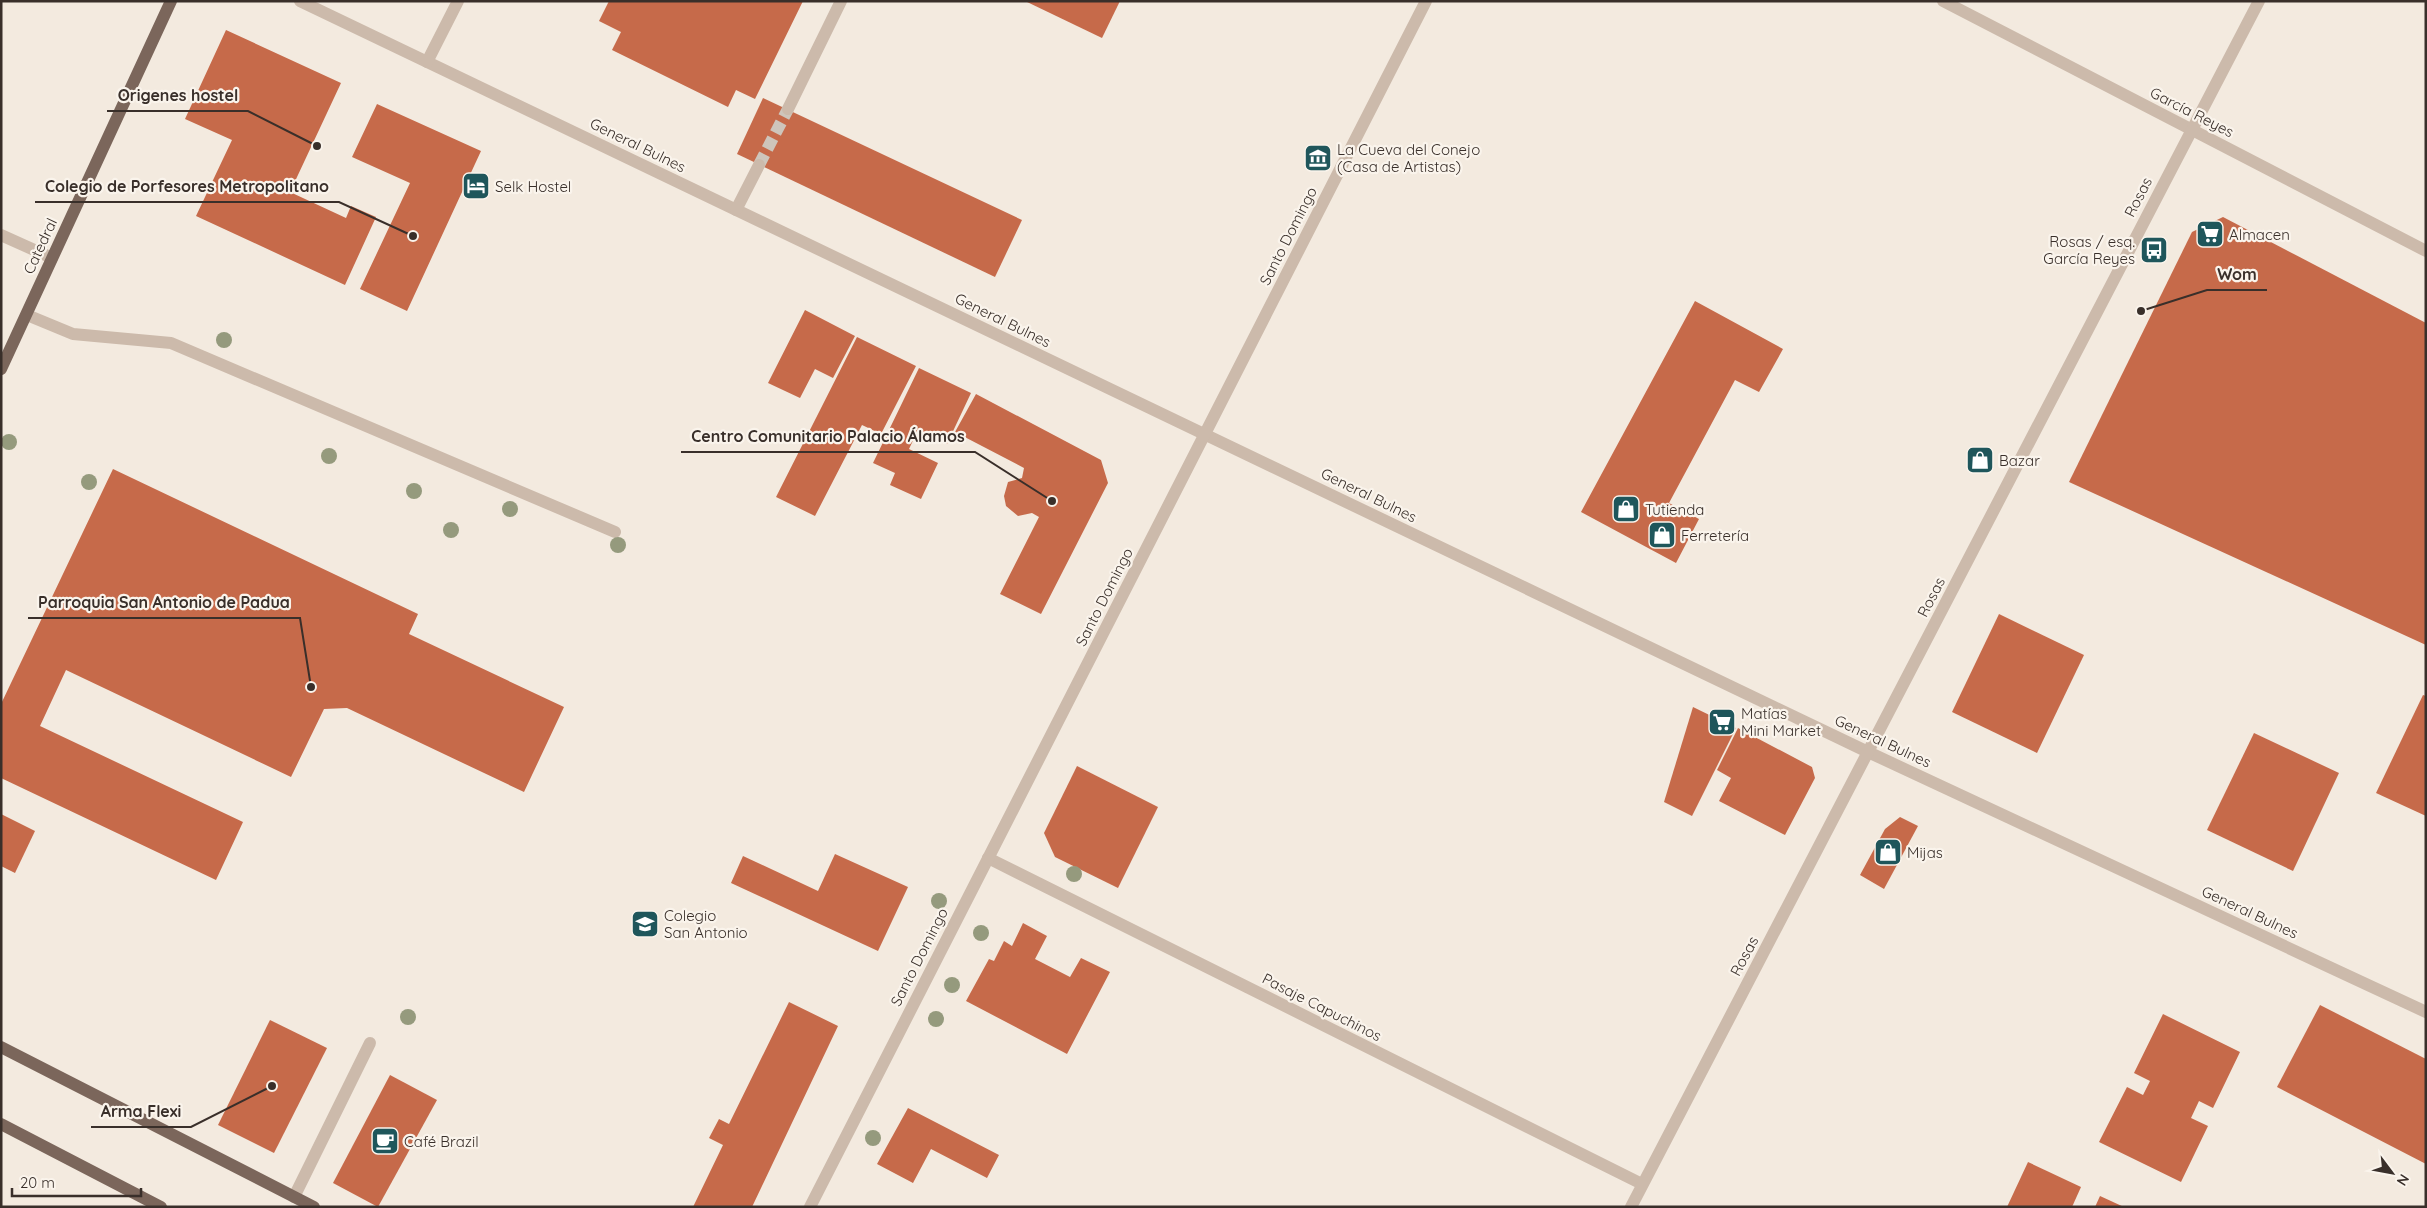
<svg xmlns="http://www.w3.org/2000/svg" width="2427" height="1208" viewBox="0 0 2427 1208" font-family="Quicksand,sans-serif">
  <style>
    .building { fill: #c66a4a }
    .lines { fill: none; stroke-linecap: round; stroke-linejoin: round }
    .minor-tunnel { stroke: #cec5bb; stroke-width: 12; stroke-dasharray: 12 6; stroke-linecap: butt }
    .minor { stroke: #ccbaab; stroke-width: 12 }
    .major { stroke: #7b665b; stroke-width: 12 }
    .tree { fill: #959a7d }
    .labels { text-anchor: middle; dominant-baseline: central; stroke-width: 4.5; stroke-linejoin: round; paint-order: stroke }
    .street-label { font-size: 15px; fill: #392f2a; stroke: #faf4ec }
    .poi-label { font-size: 15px; fill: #392f2a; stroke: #faf4ec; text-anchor: start }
    .leader { fill: none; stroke: #392f2a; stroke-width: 2 }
    .callout-dot { fill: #392f2a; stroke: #faf4ec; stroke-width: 2 }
    .callout-label { font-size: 16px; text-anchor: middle; font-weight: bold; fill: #392f2a; stroke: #faf4ec; stroke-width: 4.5; stroke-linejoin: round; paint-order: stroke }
  </style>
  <rect width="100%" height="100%" fill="#f3eadf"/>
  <g class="building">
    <path d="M 609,1 L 803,1 L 755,99 L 736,90 L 728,107 L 612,50 L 621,32 L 599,21 Z"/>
    <path d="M 1025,1 L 1120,1 L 1102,38 Z"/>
    <path d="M 226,30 L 341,83 L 290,192 L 346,218 L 351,206 L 376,217 L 345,285 L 196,216 L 232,140 L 185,119 Z"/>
    <path d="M 763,98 L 1022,220 L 995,277 L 737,154 Z"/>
    <path d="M 377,104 L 481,151 L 407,311 L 360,289 L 410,183 L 352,157 Z"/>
    <path d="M 2223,217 L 2426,323 L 2426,645 L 2069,482 L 2192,232 Z"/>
    <path d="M 1695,301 L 1783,349 L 1759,392 L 1735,380 L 1669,503 L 1699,519 L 1676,563 L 1581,512 Z"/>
    <path d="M 805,310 L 855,336 L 833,378 L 815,369 L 800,398 L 768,383 Z"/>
    <path d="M 857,337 L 916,366 L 881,434 L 862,425 L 815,516 L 776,497 Z"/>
    <path d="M 919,368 L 971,393 L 947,444 L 918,430 L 909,449 L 938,463 L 921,499 L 890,485 L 895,473 L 873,463 Z"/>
    <path d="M 976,394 L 1101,460 L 1108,483 L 1041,614 L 1000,594 L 1039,517 L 1032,513 L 1018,516 L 1006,506 L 1004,496 L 1008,482 L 1022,478 L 1024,468 L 955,432 Z"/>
    <path d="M 113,469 L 418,614 L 409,634 L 564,707 L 524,792 L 347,708 L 324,709 L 291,777 L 66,670 L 40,726 L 243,822 L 216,880 L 1,778 L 1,704 Z"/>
    <path d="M 1999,614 L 2084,655 L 2037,753 L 1952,712 Z"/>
    <path d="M 2423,695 L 2426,696 L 2426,816 L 2376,793 Z"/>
    <path d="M 1693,707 L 1736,728 L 1692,816 L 1664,802 Z"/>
    <path d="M 1738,728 L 1812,767 L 1815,778 L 1785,835 L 1719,801 L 1731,778 L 1717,770 Z"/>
    <path d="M 2254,733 L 2339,773 L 2293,871 L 2207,830 Z"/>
    <path d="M 1077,766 L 1158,807 L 1118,888 L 1055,857 L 1044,833 Z"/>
    <path d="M 1,814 L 35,831 L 15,873 L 1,866 Z"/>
    <path d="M 1900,817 L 1918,826 L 1884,889 L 1860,875 L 1885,829 Z"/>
    <path d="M 835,854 L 908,887 L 878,951 L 731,883 L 743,856 L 818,891 Z"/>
    <path d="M 1023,923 L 1047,936 L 1035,959 L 1070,977 L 1081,958 L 1110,972 L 1067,1054 L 966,1001 L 989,959 L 994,961 L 1004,941 L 1012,946 Z"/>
    <path d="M 789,1002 L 838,1026 L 752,1207 L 693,1207 L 723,1145 L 709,1138 L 719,1119 L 729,1124 Z"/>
    <path d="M 2320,1005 L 2426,1059 L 2426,1164 L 2277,1087 Z"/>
    <path d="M 2163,1014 L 2240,1052 L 2213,1108 L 2199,1101 L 2191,1118 L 2208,1126 L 2181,1182 L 2099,1142 L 2127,1087 L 2143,1095 L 2150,1081 L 2134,1073 Z"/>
    <path d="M 270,1020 L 327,1048 L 274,1153 L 218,1125 Z"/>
    <path d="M 390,1075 L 437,1100 L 378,1207 L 333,1183 Z"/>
    <path d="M 908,1108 L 999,1155 L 987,1178 L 931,1149 L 913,1183 L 877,1164 Z"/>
    <path d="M 2028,1162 L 2081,1187 L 2072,1207 L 2007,1207 Z"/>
    <path d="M 2100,1196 L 2124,1207 L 2095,1207 Z"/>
  </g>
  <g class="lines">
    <path class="minor-tunnel" d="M 759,165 L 788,109"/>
    <g class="minor">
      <path d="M 300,1 L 1868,752 L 2426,1012"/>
      <path d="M 1943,1 L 2426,251"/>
      <path d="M 427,62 L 458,1"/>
      <path d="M 788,109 L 841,1"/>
      <path d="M 736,210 L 759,165"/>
      <path d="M 1,235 L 52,258"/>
      <path d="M 27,315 L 73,334 L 171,343 L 615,532"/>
      <path d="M 988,858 L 1642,1184"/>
      <path d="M 294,1197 L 370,1043"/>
      <path d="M 810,1207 L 1426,1"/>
      <path d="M 1631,1207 L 2259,1"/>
    </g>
    <g class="major">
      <path d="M 1,369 L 171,1"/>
      <path d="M 1,1047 L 314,1207"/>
      <path d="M 1,1124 L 161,1207"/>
    </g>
  </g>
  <g class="tree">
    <circle cx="224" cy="340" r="8"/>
    <circle cx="9" cy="442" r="8"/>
    <circle cx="329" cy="456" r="8"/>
    <circle cx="89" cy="482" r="8"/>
    <circle cx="414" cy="491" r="8"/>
    <circle cx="510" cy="509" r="8"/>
    <circle cx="451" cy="530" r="8"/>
    <circle cx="618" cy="545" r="8"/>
    <circle cx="1074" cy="874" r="8"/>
    <circle cx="939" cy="901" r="8"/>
    <circle cx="981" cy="933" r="8"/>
    <circle cx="952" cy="985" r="8"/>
    <circle cx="408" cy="1017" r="8"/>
    <circle cx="936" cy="1019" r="8"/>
    <circle cx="873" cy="1138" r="8"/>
  </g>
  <defs>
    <g id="museum-square" transform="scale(1.4375)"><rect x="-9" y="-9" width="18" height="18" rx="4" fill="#1f565b" stroke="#faf4ec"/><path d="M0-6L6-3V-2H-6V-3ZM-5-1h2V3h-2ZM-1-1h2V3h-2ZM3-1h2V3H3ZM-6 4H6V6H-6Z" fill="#fff"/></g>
    <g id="hotel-square" transform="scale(1.4375)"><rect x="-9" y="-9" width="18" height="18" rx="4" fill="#1f565b" stroke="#faf4ec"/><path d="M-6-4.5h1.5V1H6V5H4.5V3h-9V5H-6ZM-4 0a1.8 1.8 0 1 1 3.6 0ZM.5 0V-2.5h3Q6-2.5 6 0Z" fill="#fff"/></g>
    <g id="supermarket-square" transform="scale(1.4375)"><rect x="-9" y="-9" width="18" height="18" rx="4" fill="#1f565b" stroke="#faf4ec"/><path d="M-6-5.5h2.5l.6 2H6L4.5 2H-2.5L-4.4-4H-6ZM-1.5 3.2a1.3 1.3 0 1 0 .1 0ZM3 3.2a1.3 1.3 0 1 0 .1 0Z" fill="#fff"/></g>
    <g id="bus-square" transform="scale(1.4375)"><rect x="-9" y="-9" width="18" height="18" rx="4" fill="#1f565b" stroke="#faf4ec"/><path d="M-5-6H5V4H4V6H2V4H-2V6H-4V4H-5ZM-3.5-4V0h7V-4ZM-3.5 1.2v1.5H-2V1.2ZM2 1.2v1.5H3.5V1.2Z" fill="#fff"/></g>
    <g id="shop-square" transform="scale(1.4375)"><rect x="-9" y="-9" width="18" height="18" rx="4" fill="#1f565b" stroke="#faf4ec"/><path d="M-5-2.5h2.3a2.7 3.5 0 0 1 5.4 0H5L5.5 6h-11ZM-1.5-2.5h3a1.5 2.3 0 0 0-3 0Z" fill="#fff"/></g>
    <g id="school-square" transform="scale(1.4375)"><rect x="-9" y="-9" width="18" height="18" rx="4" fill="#1f565b" stroke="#faf4ec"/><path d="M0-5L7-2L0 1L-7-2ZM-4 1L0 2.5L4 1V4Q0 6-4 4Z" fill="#fff"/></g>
    <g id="cafe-square" transform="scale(1.4375)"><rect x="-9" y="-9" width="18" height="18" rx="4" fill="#1f565b" stroke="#faf4ec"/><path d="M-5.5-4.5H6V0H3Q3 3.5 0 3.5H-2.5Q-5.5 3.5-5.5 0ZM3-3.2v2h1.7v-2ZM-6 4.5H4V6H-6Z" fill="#fff"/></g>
  </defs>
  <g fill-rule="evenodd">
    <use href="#museum-square" x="1318" y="158"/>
    <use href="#hotel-square" x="476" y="186"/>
    <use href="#supermarket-square" x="2210" y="234"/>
    <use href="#bus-square" x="2154" y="250"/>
    <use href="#shop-square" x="1980" y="460"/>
    <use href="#shop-square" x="1626" y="509"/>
    <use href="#shop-square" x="1662" y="535"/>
    <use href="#supermarket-square" x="1722" y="722"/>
    <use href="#shop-square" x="1888" y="852"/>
    <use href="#school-square" x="645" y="924"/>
    <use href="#cafe-square" x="385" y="1141"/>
  </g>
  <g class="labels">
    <g class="street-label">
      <text transform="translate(2192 112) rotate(27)">García Reyes</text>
      <text transform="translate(638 145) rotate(26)">General Bulnes</text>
      <text transform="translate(2138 197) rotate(-63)">Rosas</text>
      <text transform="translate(1288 236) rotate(-63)">Santo Domingo</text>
      <text transform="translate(40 246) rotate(-65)">Catedral</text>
      <text transform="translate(1003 320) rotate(26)">General Bulnes</text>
      <text transform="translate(1369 495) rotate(26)">General Bulnes</text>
      <text transform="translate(1104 597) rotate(-63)">Santo Domingo</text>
      <text transform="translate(1931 597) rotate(-63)">Rosas</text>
      <text transform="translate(1883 741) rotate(25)">General Bulnes</text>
      <text transform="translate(2250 912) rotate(25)">General Bulnes</text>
      <text transform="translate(1744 956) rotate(-62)">Rosas</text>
      <text transform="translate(919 957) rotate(-63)">Santo Domingo</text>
      <text transform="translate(1322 1007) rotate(27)">Pasaje Capuchinos</text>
    </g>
    <g class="poi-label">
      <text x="1337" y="149">La Cueva del Conejo<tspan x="1337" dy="17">(Casa de Artistas)</tspan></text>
      <text x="495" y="186">Selk Hostel</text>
      <text x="2229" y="234">Almacen</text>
      <text x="2135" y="241" text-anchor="end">Rosas / esq.<tspan x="2135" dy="17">García Reyes</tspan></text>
      <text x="1999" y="460">Bazar</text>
      <text x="1645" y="509">Tutienda</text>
      <text x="1681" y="535">Ferretería</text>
      <text x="1741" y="713">Matías<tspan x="1741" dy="17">Mini Market</tspan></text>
      <text x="1907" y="852">Mijas</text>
      <text x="664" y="915">Colegio<tspan x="664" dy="17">San Antonio</tspan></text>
      <text x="404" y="1141">Café Brazil</text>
    </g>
  </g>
  <path class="leader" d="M317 146L248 111H107M413 236L339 202H35M2141 311L2207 290H2267M1052 501L975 452H681M311 687L300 618H28M272 1086L191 1127H91"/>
  <g class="callout-dot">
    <circle cx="317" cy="146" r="5"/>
    <circle cx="413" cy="236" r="5"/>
    <circle cx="2141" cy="311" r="5"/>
    <circle cx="1052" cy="501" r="5"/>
    <circle cx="311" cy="687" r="5"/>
    <circle cx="272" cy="1086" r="5"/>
  </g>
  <g class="callout-label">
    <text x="178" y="101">Origenes hostel</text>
    <text x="187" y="192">Colegio de Porfesores Metropolitano</text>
    <text x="2237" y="280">Wom</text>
    <text x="828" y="442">Centro Comunitario Palacio Álamos</text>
    <text x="164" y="608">Parroquia San Antonio de Padua</text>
    <text x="141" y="1117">Arma Flexi</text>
  </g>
  <rect width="2427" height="1208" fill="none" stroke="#392f2a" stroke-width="5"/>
  <g transform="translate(2392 1173) rotate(122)" stroke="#faf4ec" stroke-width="4" paint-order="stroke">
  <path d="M0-4L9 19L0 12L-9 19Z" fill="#392f2a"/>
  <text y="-8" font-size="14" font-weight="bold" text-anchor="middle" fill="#392f2a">N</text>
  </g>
  <path d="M12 1188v8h129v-8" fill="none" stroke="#392f2a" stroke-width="2.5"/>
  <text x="20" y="1188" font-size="15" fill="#392f2a" stroke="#faf4ec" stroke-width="4" paint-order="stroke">20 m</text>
</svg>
